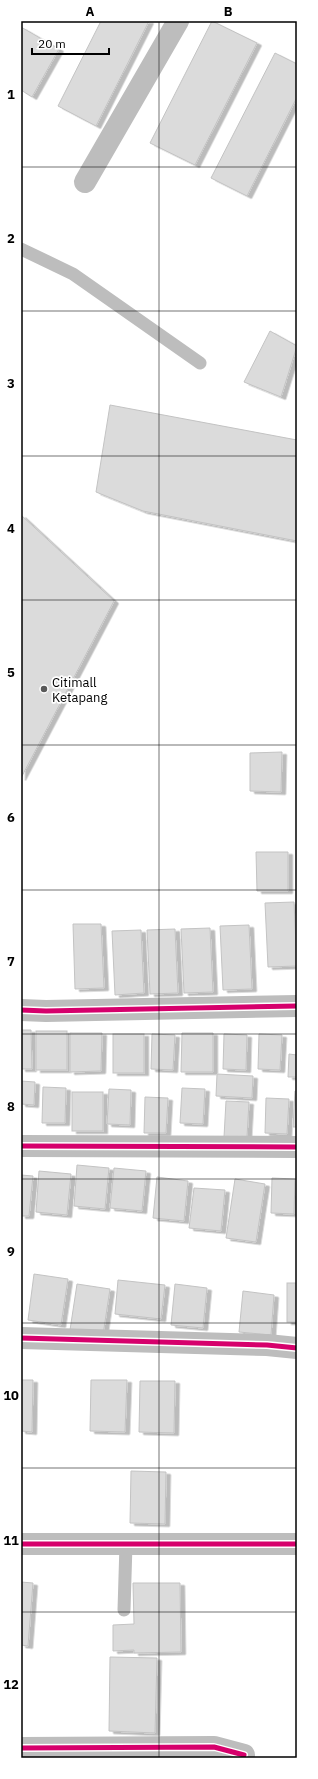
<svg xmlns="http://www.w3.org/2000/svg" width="318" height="1779" viewBox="0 0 318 1779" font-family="'IBM Plex Sans',sans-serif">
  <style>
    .building { fill: #dbdbdb; stroke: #c3c3c3; filter: url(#shadow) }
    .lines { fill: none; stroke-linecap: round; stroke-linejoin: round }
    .service { stroke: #bdbdbd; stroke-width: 13 }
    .minor { stroke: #bdbdbd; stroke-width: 22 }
    .cycleway-casing { stroke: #fff; stroke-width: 8 }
    .cycleway { stroke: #d6006c; stroke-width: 5 }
    .grid { fill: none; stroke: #000; stroke-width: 1; stroke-opacity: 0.55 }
    .poi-dot { fill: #595959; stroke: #fff; stroke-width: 1.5 }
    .labels { text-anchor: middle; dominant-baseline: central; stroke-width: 3.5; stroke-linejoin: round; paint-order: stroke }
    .poi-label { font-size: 13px; fill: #000; stroke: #fff; text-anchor: start }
    .neatline { fill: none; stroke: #000; stroke-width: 1.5 }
    .grid-label { font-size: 13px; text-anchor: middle; font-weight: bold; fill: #000 }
  </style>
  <defs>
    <filter id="shadow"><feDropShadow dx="4.5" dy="2.5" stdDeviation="0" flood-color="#0004"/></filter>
  </defs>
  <rect width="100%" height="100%" fill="#fff"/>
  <g class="building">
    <path d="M 101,21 L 149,21 L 96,126 L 58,106 Z"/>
    <path d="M 212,21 L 257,43 L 195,165 L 150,143 Z"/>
    <path d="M 21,27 L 59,49 L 32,97 L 21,90 Z"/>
    <path d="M 275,53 L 297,64 L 297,97 L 247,196 L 211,178 Z"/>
    <path d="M 270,331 L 297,346 L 281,397 L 244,382 Z"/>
    <path d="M 110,405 L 297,440 L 297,541 L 143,511 L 96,492 Z"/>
    <path d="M 21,515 L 114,601 L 21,778 Z"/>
    <path d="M 282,752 L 281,792 L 250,791 L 250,753 Z"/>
    <path d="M 256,852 L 288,852 L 288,891 L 257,891 Z"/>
    <path d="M 294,902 L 297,966 L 268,967 L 265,903 Z"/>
    <path d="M 73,924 L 101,924 L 104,988 L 75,989 Z"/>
    <path d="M 249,925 L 252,989 L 223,990 L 220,926 Z"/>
    <path d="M 210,928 L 213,992 L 184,993 L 181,929 Z"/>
    <path d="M 175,929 L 178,993 L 150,994 L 147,930 Z"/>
    <path d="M 141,930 L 144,993 L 115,995 L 112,931 Z"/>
    <path d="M 21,1030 L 31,1030 L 32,1069 L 21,1069 Z"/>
    <rect x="36" y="1031" width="31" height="39"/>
    <path d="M 70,1033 L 102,1033 L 101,1071 L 70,1072 Z"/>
    <path d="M 182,1033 L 213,1033 L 213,1072 L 181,1072 Z"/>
    <rect x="113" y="1034" width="31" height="39"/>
    <path d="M 152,1034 L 175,1035 L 173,1070 L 151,1069 Z"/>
    <path d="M 224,1034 L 247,1035 L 246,1070 L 223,1069 Z"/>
    <path d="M 259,1034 L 282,1035 L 280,1070 L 258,1069 Z"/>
    <path d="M 289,1054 L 297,1055 L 297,1077 L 288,1077 Z"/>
    <path d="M 217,1074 L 253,1076 L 252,1098 L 216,1096 Z"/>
    <path d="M 21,1081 L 35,1082 L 34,1105 L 21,1104 Z"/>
    <path d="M 43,1087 L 66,1088 L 65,1123 L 42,1123 Z"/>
    <path d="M 182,1088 L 205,1089 L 203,1124 L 180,1123 Z"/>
    <path d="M 109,1089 L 131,1090 L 130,1125 L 107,1124 Z"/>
    <path d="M 295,1091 L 297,1091 L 297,1127 L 293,1127 Z"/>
    <rect x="72" y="1092" width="31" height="39"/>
    <path d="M 145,1097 L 168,1098 L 166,1133 L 144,1133 Z"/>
    <path d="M 266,1098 L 289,1099 L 287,1134 L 265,1133 Z"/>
    <path d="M 226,1101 L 249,1102 L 247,1137 L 224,1137 Z"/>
    <path d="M 77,1165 L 109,1168 L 105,1209 L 74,1206 Z"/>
    <path d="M 114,1168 L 146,1171 L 142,1211 L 110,1208 Z"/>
    <path d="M 39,1171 L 71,1174 L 67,1215 L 36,1212 Z"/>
    <path d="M 21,1175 L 33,1176 L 29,1216 L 21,1216 Z"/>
    <path d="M 157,1177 L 188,1181 L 184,1221 L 153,1218 Z"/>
    <path d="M 272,1178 L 295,1179 L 294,1214 L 271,1213 Z"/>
    <path d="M 235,1179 L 265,1184 L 256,1242 L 226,1238 Z"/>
    <path d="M 194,1188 L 225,1190 L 221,1231 L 189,1228 Z"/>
    <path d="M 34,1274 L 68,1279 L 61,1325 L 28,1320 Z"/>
    <path d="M 118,1280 L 165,1285 L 161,1319 L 115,1314 Z"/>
    <rect x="287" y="1283" width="10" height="39"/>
    <path d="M 77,1284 L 110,1289 L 103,1335 L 70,1330 Z"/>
    <path d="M 175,1284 L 207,1288 L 203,1328 L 171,1325 Z"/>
    <path d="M 243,1291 L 274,1295 L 271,1335 L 239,1332 Z"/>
    <path d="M 21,1380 L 33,1380 L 32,1432 L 21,1431 Z"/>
    <path d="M 91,1380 L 127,1380 L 125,1432 L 90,1431 Z"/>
    <path d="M 140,1381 L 175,1381 L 174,1433 L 139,1432 Z"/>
    <path d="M 131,1471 L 166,1472 L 165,1524 L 130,1523 Z"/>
    <path d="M 21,1582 L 33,1583 L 28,1646 L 21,1645 Z"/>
    <path d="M 133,1583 L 180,1583 L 181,1652 L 134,1653 L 134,1650 L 113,1651 L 113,1625 L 134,1624 Z"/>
    <path d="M 110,1657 L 157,1658 L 155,1733 L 109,1731 Z"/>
  </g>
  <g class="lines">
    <g class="service">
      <path d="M 21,249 L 73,274 L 200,363"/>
      <path d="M 124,1610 L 126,1544"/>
    </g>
    <g class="minor">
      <path d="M 85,182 L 178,21"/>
      <path d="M 21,1010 L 46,1011 L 297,1006"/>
      <path d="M 21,1146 L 297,1147"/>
      <path d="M 21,1338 L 267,1345 L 297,1348"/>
      <path d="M 21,1544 L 297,1544"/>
      <path d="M 21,1748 L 214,1747 L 244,1755"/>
    </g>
    <g class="cycleway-casing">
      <g id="cycleway">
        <path d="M 21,1010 L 46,1011 L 297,1006"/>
        <path d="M 21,1146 L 297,1147"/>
        <path d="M 21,1338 L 267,1345 L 297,1348"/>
        <path d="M 21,1544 L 297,1544"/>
        <path d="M 21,1748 L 214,1747 L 244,1755"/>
      </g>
    </g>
    <use href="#cycleway" class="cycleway"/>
  </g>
  <path class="grid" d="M 159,21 L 159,1758M 21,167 L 297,167M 21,311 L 297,311M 21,456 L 297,456M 21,600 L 297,600M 21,745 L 297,745M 21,890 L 297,890M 21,1034 L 297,1034M 21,1179 L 297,1179M 21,1323 L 297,1323M 21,1468 L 297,1468M 21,1612 L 297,1612"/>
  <circle class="poi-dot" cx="44" cy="689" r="4"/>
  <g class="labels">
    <g class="poi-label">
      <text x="52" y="682">Citimall<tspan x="52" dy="15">Ketapang</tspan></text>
    </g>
  </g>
  <rect width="318" height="1779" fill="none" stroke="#ffffff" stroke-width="44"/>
  <path d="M32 48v6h77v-6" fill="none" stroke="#000000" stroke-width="2"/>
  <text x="38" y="48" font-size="12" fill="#000000" stroke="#ffffff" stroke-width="3" paint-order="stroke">20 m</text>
  <rect x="22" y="22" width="274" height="1735" class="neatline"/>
  <g class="grid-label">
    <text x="90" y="16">A</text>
    <text x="228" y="16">B</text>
    <text x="11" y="99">1</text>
    <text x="11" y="243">2</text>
    <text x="11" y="388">3</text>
    <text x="11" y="533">4</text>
    <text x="11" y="677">5</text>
    <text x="11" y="822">6</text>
    <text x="11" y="966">7</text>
    <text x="11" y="1111">8</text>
    <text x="11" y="1256">9</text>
    <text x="11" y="1400">10</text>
    <text x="11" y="1545">11</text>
    <text x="11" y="1689">12</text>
  </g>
</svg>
